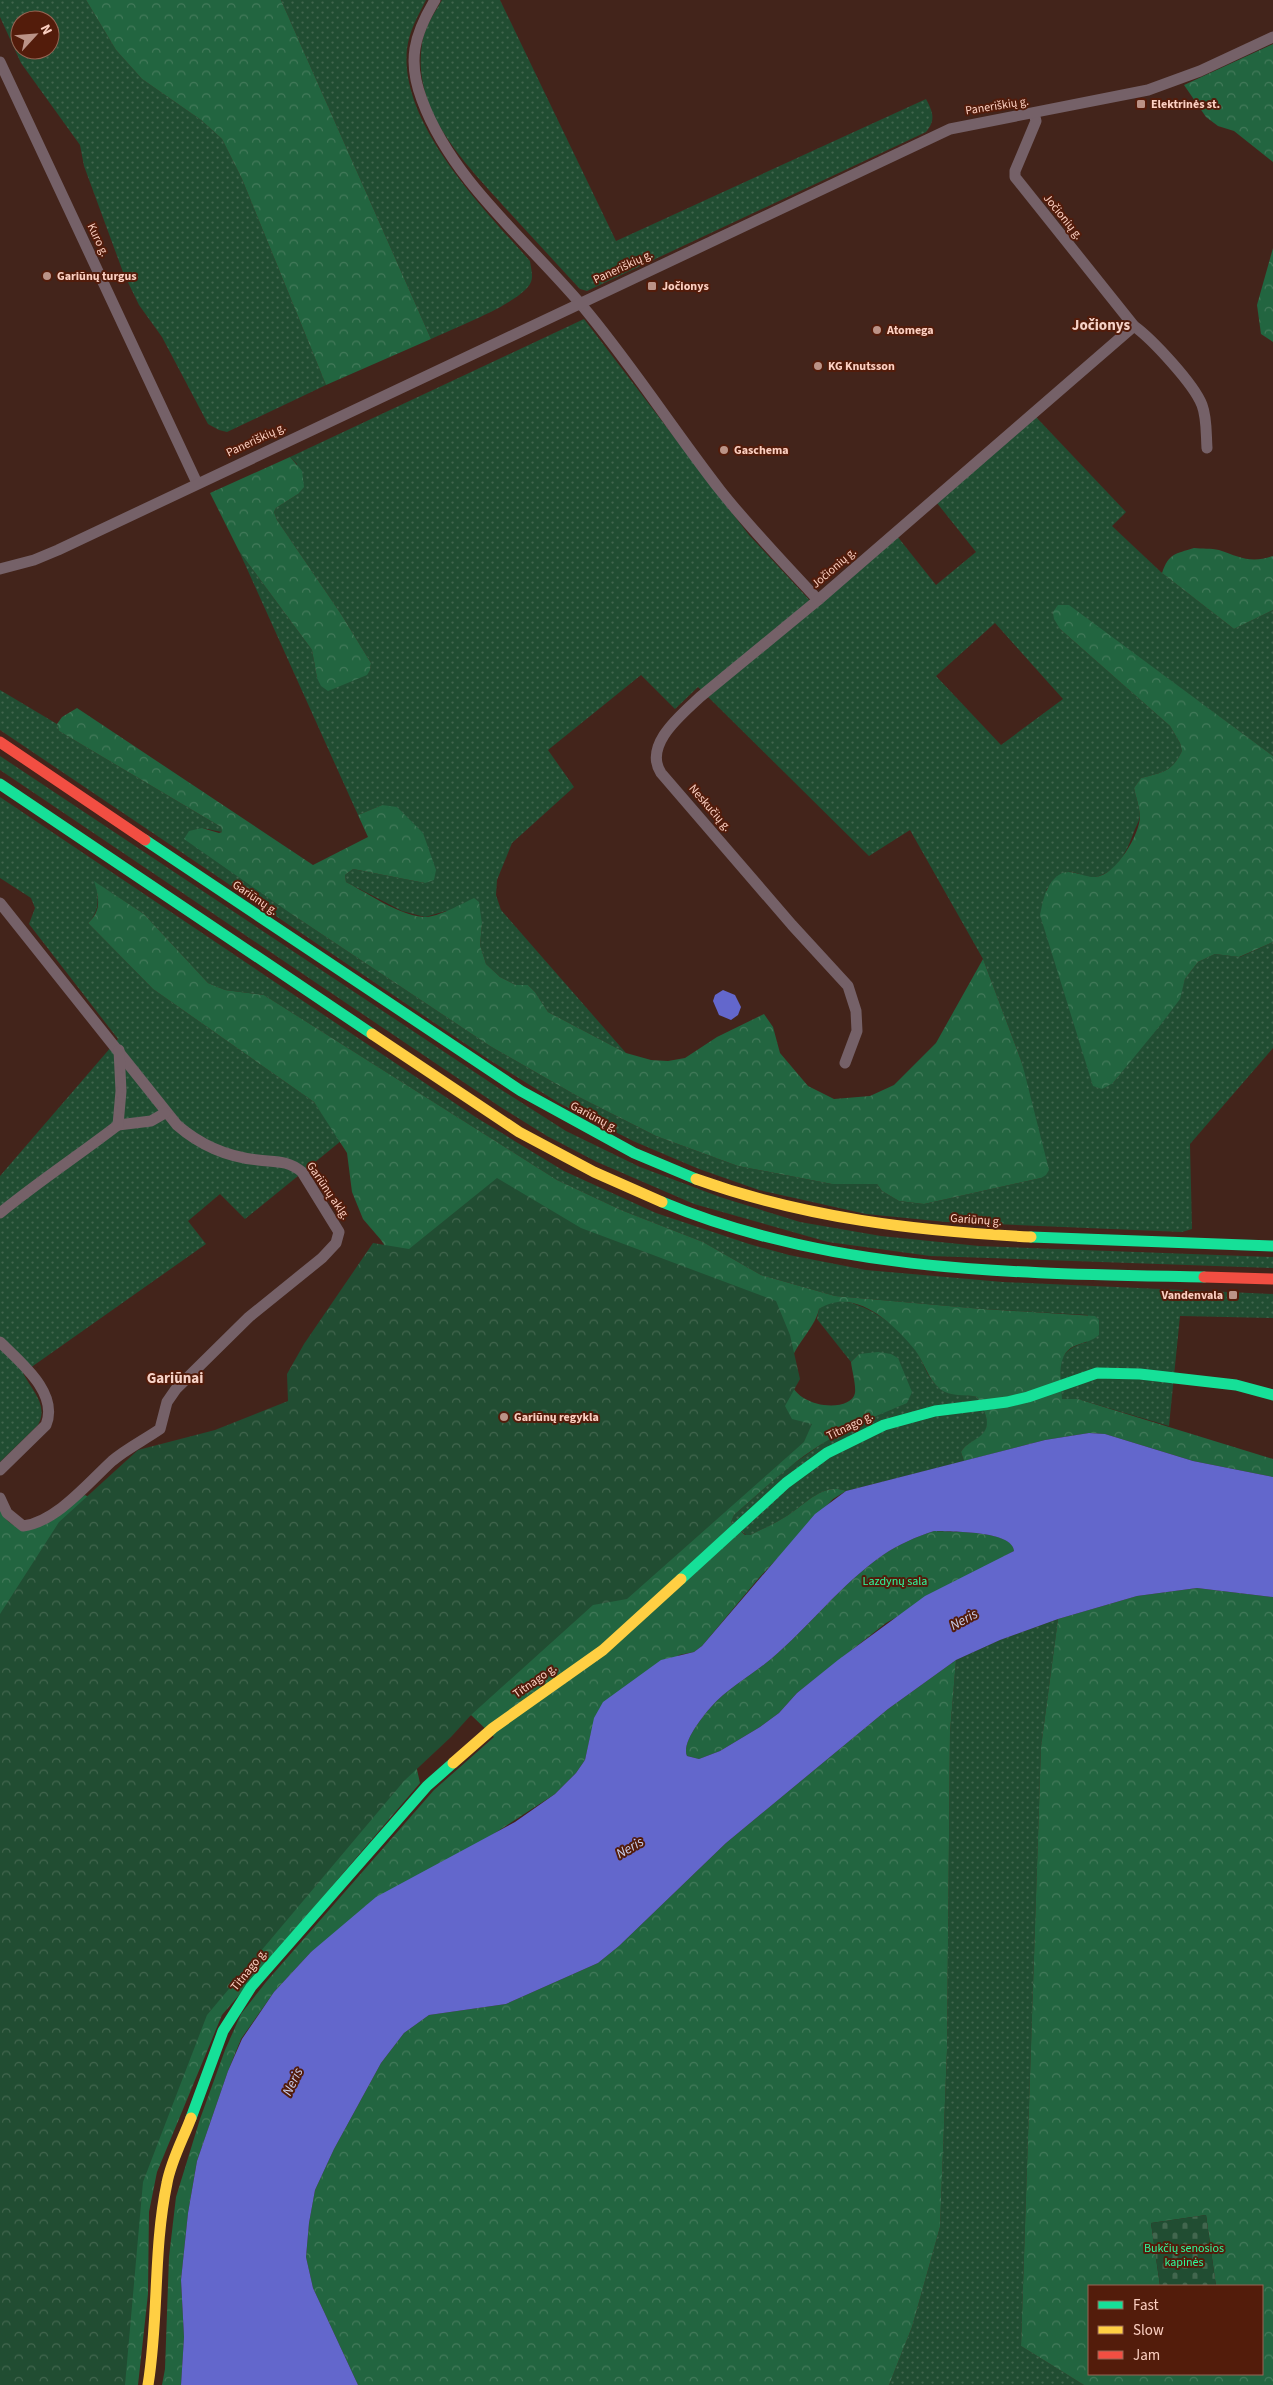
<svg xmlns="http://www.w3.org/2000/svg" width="1273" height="2385" viewBox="0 0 1273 2385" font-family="'Source Sans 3',sans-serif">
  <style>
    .grass { fill: url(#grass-dots); fill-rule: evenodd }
    .forest { fill: url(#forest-crowns); fill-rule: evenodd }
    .cemetery { fill: url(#cemetery-stones) }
    .park { fill: url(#park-crowns) }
    .water { fill: #6367cc; fill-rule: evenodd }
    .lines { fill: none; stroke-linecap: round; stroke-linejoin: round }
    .street { stroke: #756168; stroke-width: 11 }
    .fast { stroke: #16e098; stroke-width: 11 }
    .slow { stroke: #ffcf43; stroke-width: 11 }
    .jam { stroke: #f24e42; stroke-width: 11 }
    .poi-dot { fill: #bb9387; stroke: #531c0b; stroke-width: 2 }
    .labels { text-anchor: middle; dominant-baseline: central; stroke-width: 4; stroke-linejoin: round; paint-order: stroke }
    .poi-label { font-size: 12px; font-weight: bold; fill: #fccfc1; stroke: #531c0b; text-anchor: start }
    .street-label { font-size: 12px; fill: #fccfc1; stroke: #531c0b }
    .park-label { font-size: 12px; fill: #2efa9e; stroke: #531c0b }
    .water-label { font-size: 14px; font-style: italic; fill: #c8cdea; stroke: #531c0b }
    .quarter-label { font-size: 15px; font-weight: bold; fill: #f6d2c7; stroke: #531c0b }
  </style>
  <defs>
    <pattern id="grass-dots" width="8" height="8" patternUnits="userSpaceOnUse" patternTransform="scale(1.25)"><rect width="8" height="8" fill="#214d32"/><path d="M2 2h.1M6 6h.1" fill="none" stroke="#42664e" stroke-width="1.8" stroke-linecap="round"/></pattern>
    <pattern id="forest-crowns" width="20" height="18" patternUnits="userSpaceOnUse" patternTransform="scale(1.25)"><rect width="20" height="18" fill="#226540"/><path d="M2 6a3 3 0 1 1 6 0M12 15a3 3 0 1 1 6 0" fill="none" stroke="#437a5a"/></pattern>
    <pattern id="cemetery-stones" width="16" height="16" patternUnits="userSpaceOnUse" patternTransform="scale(1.25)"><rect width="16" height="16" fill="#214d32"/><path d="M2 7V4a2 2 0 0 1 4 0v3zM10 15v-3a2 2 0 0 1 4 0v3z" fill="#42664e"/></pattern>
    <pattern id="park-crowns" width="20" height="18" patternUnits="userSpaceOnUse" patternTransform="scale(1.25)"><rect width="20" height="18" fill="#214d32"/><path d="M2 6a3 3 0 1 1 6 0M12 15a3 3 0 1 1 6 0" fill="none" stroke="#42664e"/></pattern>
  </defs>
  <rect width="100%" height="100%" fill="#43241b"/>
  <g class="grass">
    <path d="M 0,0 L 86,0 L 116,50 L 142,79 L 201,120 L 222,139 L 242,179 L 326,385 L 227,432 L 219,430 L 208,424 L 162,337 L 139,305 L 123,272 L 84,166 L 80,145 L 21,63 L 0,17 ZM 20,20 L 50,20 L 50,50 L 20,50 Z"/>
    <path d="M 281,0 L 426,0 C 418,16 409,31 407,49 C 399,124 484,209 530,261 C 531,269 534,277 530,284 C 518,304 454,328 431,339 Z"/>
    <path d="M 442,0 L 500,0 L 616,241 L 926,99 C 933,112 936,120 926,132 L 587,291 L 580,289 C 556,263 533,238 510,213 C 469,167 411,113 422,44 C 424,28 434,14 442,0 Z"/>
    <path d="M 584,319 L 749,535 L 816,607 L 897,536 L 936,585 L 976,552 L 937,503 L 1036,417 L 1126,512 L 1112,526 L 1162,573 L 1234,629 L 1273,610 L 1273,756 L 1069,606 L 1060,629 L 1170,726 L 1180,743 L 1182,751 C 1171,773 1163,772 1141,778 L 1134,788 C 1136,797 1139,806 1140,815 C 1140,819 1137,825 1135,829 C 1128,848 1120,869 1099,876 C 1077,884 1074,854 1046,890 L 1113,1083 L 1179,999 L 1185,979 L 1198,962 L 1215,954 L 1240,957 L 1273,942 L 1273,1048 L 1190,1144 L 1192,1229 L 1182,1232 L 946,1222 L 866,1214 L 759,1190 L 699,1169 L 633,1141 L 559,1103 L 488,1059 L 0,730 L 0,690 L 57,724 L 59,731 L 221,827 L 222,832 L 202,828 L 293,915 L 490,1046 L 579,1097 L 656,1136 L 738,1166 L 832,1184 L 877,1184 L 882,1191 L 899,1201 L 924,1204 L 1041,1178 L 1022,1063 L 983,959 L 910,830 L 869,856 L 698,687 L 675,709 L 641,675 L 548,750 L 574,787 L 512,843 L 497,880 L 496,895 L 501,910 L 626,1053 L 548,1012 L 535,992 L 528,985 L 516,985 L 500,977 L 486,964 L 480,945 L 482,924 L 446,911 L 425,917 L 402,911 L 346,882 L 345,875 L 353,869 L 425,883 L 382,805 L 358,815 L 239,551 L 312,650 L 317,678 L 370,670 L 371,663 L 341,614 L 277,520 L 274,512 L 276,508 L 298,494 L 297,464 L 290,457 ZM 995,623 L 1063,699 L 1001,745 L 936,676 Z"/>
    <path d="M 0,756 L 500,1089 L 566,1131 L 640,1167 L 720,1197 L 800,1222 L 881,1236 L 979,1246 L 1273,1257 L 1273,1268 L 930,1256 L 828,1242 L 694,1204 L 597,1162 L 547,1136 L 499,1106 L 0,770 Z"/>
    <path d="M 0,797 L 477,1118 L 564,1171 L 656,1213 L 749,1244 L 789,1255 L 866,1270 L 1003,1282 L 1273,1294 L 1273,1318 L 1180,1316 L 1169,1426 L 1078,1399 L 1061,1399 C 1060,1369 1053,1351 1087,1342 L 1088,1315 L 982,1309 L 835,1296 L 761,1275 L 703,1242 L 621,1210 L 557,1180 L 264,995 L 225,990 L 208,983 L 144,914 L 95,882 C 99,898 100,911 88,923 L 153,989 L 314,1102 L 341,1141 L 245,1219 L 220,1194 L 188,1221 L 206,1244 L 23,1373 C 32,1391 49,1405 38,1425 L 0,1462 L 0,1176 L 118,1039 L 29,924 L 35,908 L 31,898 L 0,878 Z"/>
    <path d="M 842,1301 C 870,1305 901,1328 917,1352 C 923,1362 927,1377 937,1386 C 949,1396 962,1393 977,1397 C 985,1412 995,1428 977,1439 C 970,1443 965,1445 961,1452 L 964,1461 L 846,1491 C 822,1482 804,1506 785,1517 C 774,1524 762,1529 750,1535 L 746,1535 L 731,1522 L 734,1515 L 786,1469 L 829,1439 L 867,1419 L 859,1354 L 851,1362 L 817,1319 L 819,1309 L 829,1302 Z"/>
    <path d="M 1058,1619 L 1041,1747 L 1021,2346 L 1084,2385 L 889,2385 L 912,2327 L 940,2227 L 947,2050 L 950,1732 L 956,1660 L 1000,1640 Z"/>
  </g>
  <g class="forest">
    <path d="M 86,0 L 281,0 L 431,339 L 326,385 L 242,179 L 222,139 L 201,120 L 142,79 L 116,50 Z"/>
    <path d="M 1273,44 L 1273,162 L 1234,131 L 1218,126 L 1206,117 L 1184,85 Z"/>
    <path d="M 1273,248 L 1273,342 L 1261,334 L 1257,305 Z"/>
    <path d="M 290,457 L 302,471 L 304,487 L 298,494 L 276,508 L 274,512 L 277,520 L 341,614 L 371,663 L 370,670 L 367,675 L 328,691 L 321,686 L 317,678 L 312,650 L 239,551 L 210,493 Z"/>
    <path d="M 1194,548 C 1202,549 1211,548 1219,550 C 1240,557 1250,564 1273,556 L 1273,610 L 1234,629 L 1162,573 C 1169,553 1175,554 1194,548 Z"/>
    <path d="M 1058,605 L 1069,605 L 1273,756 L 1273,942 L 1239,957 L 1215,954 L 1198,962 L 1185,979 L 1180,999 L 1162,1023 L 1113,1083 L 1102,1089 L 1093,1086 L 1040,915 C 1043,901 1045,887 1056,877 C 1069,865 1082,878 1096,877 C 1116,875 1141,833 1140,815 C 1139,806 1136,797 1134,788 L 1141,778 C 1163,772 1171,773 1182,751 L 1180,743 L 1170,726 L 1060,629 L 1054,619 L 1053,612 Z"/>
    <path d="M 77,708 L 313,865 L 368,837 L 358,815 L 382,805 L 397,807 L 423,833 L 436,870 L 434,880 L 425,883 L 353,869 L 345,875 L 346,882 C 369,894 397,914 423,917 C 437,918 461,904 474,898 L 479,902 L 482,924 L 480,945 L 486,964 L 500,977 L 516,985 L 528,985 L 535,992 L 548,1012 L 626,1053 L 651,1060 L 668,1061 L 685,1058 L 717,1037 L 764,1014 L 773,1027 L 780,1053 L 808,1086 L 834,1099 L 870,1096 L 894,1085 L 936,1043 L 983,959 L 1022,1063 L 1049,1170 L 1046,1175 L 1041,1178 L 924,1204 L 899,1201 L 882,1191 L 877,1184 L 832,1184 L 738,1166 L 656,1136 L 579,1097 L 490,1046 L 293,915 L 184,839 L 189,831 L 202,828 L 219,833 L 222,832 L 221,827 L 59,731 L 57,724 L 62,717 Z"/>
    <path d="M 94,881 L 144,914 L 208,983 L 225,990 L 264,995 L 557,1180 L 621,1210 L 703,1242 L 761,1275 L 835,1296 L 982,1309 L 1095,1316 L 1099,1320 L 1099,1335 C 1092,1341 1085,1342 1077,1345 C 1055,1352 1061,1380 1062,1399 L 1078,1399 L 1273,1459 L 1273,1477 L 1193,1461 L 1105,1434 L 1089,1433 L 1045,1440 L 964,1461 L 961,1452 C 965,1445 970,1443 976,1439 C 995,1428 985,1412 977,1397 C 965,1394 950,1397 940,1389 C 928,1379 924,1362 915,1350 C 893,1323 854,1286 819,1309 C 814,1332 788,1349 789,1374 C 790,1409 851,1414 855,1393 C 856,1384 852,1371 851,1362 L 859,1354 L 878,1352 L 891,1354 L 898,1358 L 912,1392 L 907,1403 C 881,1414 855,1424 830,1439 C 795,1459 765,1488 734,1515 L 731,1522 L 745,1535 L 750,1535 C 762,1529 774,1524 785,1517 C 804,1506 822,1482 846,1491 L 833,1499 L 758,1579 L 702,1646 L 694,1652 L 679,1655 L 591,1733 L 585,1760 L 576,1773 L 555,1794 L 311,1952 L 274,1992 L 241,2039 L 228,2071 L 197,2161 L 188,2213 L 181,2280 L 184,2337 L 181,2385 L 162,2385 L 165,2369 L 169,2257 L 176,2197 L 200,2119 L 225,2050 L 241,2014 L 266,1982 L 434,1790 L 494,1737 L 471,1715 L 412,1747 L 420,1783 L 222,2015 L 157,2172 L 149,2212 L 148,2294 L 138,2385 L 0,2385 L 0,1509 C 7,1524 16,1528 30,1530 L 85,1495 L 102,1505 L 284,1421 L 397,1264 L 381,1240 L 363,1219 L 352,1192 L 347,1153 L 314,1102 L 153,989 L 88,923 C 102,911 99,897 94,881 Z"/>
    <path d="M 934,1531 C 950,1532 1014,1530 1014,1551 L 886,1623 L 797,1693 L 779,1713 L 760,1727 L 720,1751 L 699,1759 L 687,1756 C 681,1743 703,1716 711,1707 C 728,1688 752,1675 771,1659 C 810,1626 840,1585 883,1555 C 899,1544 916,1537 934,1531 Z"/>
    <path d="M 1197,1588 L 1273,1597 L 1273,2385 L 1084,2385 L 1021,2346 L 1041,1747 L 1058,1619 L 1137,1596 ZM 1206,2215 L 1216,2286 L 1262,2286 L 1262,2374 L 1089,2374 L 1089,2286 L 1160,2286 L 1151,2223 Z"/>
    <path d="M 956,1660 L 950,1732 L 947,2050 L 940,2227 L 912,2327 L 889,2385 L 358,2385 L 313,2288 L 306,2257 L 309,2223 L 315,2190 L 334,2149 L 381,2063 L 404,2033 L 429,2015 L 506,2004 L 598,1963 L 619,1946 L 726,1843 L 888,1709 Z"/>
  </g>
  <path class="cemetery" d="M 1206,2215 L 1216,2286 L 1160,2286 L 1151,2223 Z"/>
  <path class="park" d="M 497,1178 L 581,1228 L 776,1301 L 790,1335 L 800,1379 L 785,1406 L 792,1419 L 812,1424 L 804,1442 L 627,1599 L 593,1605 L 471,1715 L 451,1737 L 404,1781 L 207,2015 L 143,2182 L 125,2385 L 0,2385 L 0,1614 L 59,1522 L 138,1450 L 215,1430 L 288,1401 L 287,1374 L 304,1344 L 373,1243 L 409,1249 Z"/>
  <g class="water">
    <path d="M 723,990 L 735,995 L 741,1007 L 738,1015 L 731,1020 L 719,1015 L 713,1001 L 715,995 Z"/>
    <path d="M 1089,1433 L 1105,1434 L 1193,1461 L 1273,1477 L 1273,1597 L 1197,1588 L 1137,1596 L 1058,1619 L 1000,1640 L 956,1660 L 888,1709 L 726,1843 L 619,1946 L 598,1963 L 506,2004 L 429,2015 L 404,2033 L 381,2063 L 334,2149 L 315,2190 L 309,2223 L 306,2257 L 313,2288 L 358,2385 L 181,2385 L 184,2337 L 181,2280 L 188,2213 L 197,2161 L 228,2071 L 242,2039 L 274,1992 L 311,1952 L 376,1897 L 515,1822 L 555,1794 L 576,1773 L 585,1760 L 594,1718 L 603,1702 L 661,1660 L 694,1652 L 702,1646 L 815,1514 L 846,1491 L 1045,1440 ZM 934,1531 C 950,1532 1013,1530 1014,1551 L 925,1596 L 838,1660 L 797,1693 L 779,1713 L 760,1727 L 720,1751 L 699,1759 L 687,1756 C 681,1743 703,1716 711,1707 C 728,1688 752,1675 771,1659 C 810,1626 840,1585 883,1555 C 899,1544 916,1537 934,1531 Z"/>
  </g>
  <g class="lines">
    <g class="street">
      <path d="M 435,0 C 414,35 407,61 422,100 C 453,184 533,245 589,314 C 635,370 675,432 720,490 C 750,528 785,564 818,600"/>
      <path d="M 0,62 L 197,483"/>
      <path d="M 1034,113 L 1036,121 L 1015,171 L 1015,177 L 1134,326 C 1152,339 1194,384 1202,405 C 1207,418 1206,434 1207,448"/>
      <path d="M 0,569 L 34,560 L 58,550 L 950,129 L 1148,90 L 1200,71 L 1273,37"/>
      <path d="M 0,903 L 177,1125 C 200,1145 228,1157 258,1160 C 275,1162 288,1160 302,1172 L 339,1232 L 336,1243 L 322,1258 L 249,1317 L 176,1389 L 167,1402 L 160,1429 C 144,1440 126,1449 112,1461 C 88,1483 56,1522 23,1526 L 7,1513 L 0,1498"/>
      <path d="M 845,1063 L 857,1031 L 856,1011 L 848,986 L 792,925 L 661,773 C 643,745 681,715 700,697 L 818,600 L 1134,326"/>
      <path d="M 118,1125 L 151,1121 L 165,1113"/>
      <path d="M 0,1213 C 38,1182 79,1155 118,1125 L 121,1091 L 119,1050"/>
      <path d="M 0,1342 C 21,1363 59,1393 46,1425 L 0,1470"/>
    </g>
    <g class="fast">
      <path d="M 0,784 L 372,1034"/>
      <path d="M 145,840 L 521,1091 L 634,1153 L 696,1179"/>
      <path d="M 662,1202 C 834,1274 1020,1273 1204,1277"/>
      <path d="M 1031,1237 L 1273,1246"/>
      <path d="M 681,1579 L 786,1483 L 827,1453 L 884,1425 L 935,1411 L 1007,1402 L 1028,1397 L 1097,1373 L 1140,1374 L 1236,1385 L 1273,1395"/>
      <path d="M 191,2118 L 223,2031 L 251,1987 L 427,1786 L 453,1763"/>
    </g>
    <g class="slow">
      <path d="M 372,1034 L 519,1132 L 594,1172 L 662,1202"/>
      <path d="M 696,1179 C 805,1218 916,1231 1031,1237"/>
      <path d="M 453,1763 L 493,1728 L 603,1650 L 681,1579"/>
      <path d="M 148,2385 C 159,2318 153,2249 167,2183 C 171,2161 183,2139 191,2118"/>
    </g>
    <g class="jam">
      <path d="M 0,742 L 145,840"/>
      <path d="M 1204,1277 L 1273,1279"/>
    </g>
  </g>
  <g class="poi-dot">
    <rect x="1136" y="99" width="10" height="10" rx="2.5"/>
    <circle cx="47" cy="276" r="5"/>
    <rect x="647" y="281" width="10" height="10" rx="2.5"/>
    <circle cx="877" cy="330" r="5"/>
    <circle cx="818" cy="366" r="5"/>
    <circle cx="724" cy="450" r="5"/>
    <rect x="1228" y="1290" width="10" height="10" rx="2.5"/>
    <circle cx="504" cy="1417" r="5"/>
  </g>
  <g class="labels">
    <g class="poi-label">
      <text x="1151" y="104">Elektrinės st.</text>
      <text x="57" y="276">Gariūnų turgus</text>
      <text x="662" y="286">Jočionys</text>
      <text x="887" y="330">Atomega</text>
      <text x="828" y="366">KG Knutsson</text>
      <text x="734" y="450">Gaschema</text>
      <text x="1223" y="1295" text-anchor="end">Vandenvala</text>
      <text x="514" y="1417">Gariūnų regykla</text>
    </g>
    <g class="street-label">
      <text transform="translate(997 106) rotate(-9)">Paneriškių g.</text>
      <text transform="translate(1063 217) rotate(51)">Jočionių g.</text>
      <text transform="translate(98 240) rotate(65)">Kuro g.</text>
      <text transform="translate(623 267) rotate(-25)">Paneriškių g.</text>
      <text transform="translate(256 440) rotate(-25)">Paneriškių g.</text>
      <text transform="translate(834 568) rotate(-41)">Jočionių g.</text>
      <text transform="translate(710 808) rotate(49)">Neskučių g.</text>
      <text transform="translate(255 898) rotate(34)">Gariūnų g.</text>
      <text transform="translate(594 1117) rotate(28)">Gariūnų g.</text>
      <text transform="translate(328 1191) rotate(56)">Gariūnų aklg.</text>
      <text transform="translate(976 1220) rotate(4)">Gariūnų g.</text>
      <text transform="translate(850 1426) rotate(-26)">Titnago g.</text>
      <text transform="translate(535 1681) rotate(-35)">Titnago g.</text>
      <text transform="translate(249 1970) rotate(-51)">Titnago g.</text>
    </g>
    <g class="park-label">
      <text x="895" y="1581">Lazdynų sala</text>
      <text x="1184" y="2248">Bukčių senosios<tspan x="1184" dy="14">kapinės</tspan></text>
    </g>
    <g class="water-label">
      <text transform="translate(964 1620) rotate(-29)">Neris</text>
      <text transform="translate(630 1848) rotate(-30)">Neris</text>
      <text transform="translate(293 2082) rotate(-64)">Neris</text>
    </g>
    <g class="quarter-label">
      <text x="1101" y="325">Jočionys</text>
      <text x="175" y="1378">Gariūnai</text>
    </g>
  </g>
  <rect x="1088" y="2285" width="175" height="90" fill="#531c0b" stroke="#976454"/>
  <rect x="1098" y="2301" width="25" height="8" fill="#16e098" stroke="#976454"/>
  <text x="1133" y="2310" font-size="15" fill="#fccfc1">Fast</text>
  <rect x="1098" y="2326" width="25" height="8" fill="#ffcf43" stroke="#976454"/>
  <text x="1133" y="2335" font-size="15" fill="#fccfc1">Slow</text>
  <rect x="1098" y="2351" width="25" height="8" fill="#f24e42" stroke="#976454"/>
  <text x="1133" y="2360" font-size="15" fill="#fccfc1">Jam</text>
  <g transform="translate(35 35) rotate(64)"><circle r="24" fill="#531c0b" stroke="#976454"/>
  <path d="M0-4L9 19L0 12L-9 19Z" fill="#bb9387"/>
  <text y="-8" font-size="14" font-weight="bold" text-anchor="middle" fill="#fccfc1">N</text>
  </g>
</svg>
